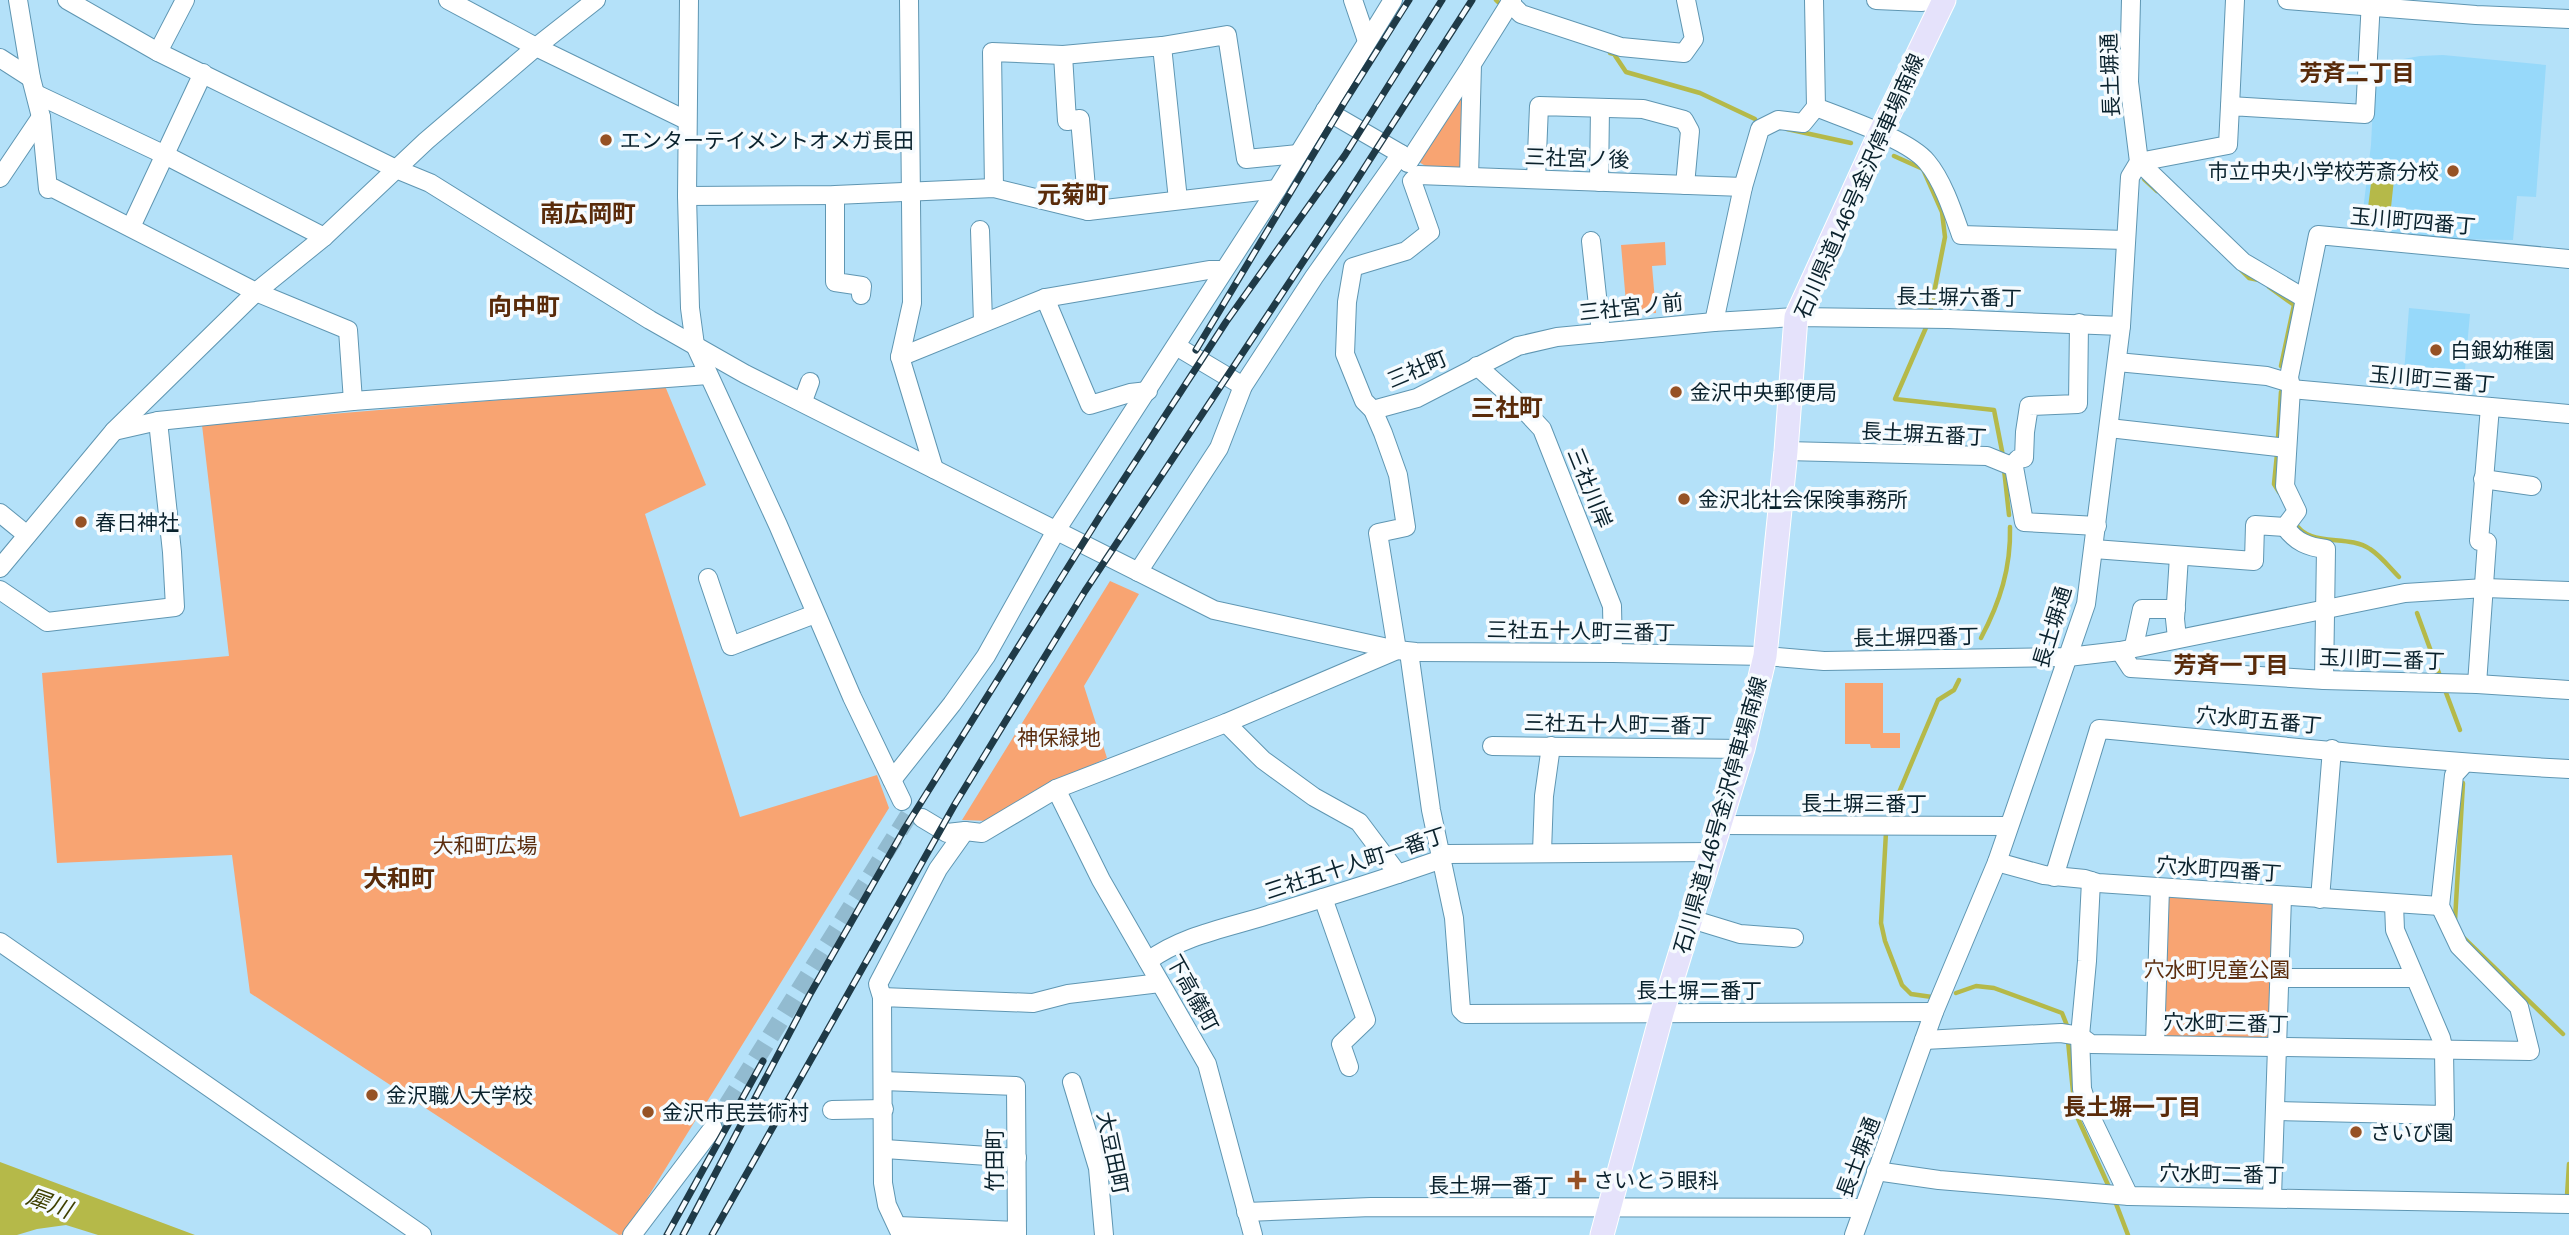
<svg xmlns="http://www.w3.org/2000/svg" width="2569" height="1235" viewBox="0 0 2569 1235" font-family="Arial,'Noto Sans JP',sans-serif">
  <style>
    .built { fill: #97d9fa }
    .green { fill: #f8a472 }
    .water { fill: #b5b949 }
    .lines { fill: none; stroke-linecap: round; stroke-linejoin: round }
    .stream { stroke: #b5b949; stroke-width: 4.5 }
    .minor-tunnel { stroke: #92bbd0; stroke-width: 18; stroke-dasharray: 18 9; stroke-linecap: butt }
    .minor-casing { stroke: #5f96b2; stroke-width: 20 }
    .major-casing { stroke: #fff; stroke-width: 25 }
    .minor { stroke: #fff; stroke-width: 18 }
    .major { stroke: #e5e2fb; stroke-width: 23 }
    .rail-casing { stroke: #1f3a47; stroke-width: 7 }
    .rail { stroke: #f6fbfe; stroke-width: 4.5; stroke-dasharray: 13; stroke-linecap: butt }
    .poi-dot { fill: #965225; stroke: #f6fbfe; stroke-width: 2.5 }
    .labels { text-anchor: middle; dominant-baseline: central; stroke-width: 7; stroke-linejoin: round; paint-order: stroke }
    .street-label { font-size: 21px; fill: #0a222d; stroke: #f6fbfe }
    .poi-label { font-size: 21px; fill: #0a222d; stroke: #f6fbfe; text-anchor: start }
    .park-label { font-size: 21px; fill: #5c2e0f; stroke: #f6fbfe }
    .neighbourhood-label { font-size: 23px; font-weight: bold; fill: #592b0a; stroke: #f6fbfe }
    .water-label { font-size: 23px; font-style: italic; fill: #3f4000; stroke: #f6fbfe }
    .quarter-label { font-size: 24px; font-weight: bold; fill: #592b0a; stroke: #f6fbfe }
  </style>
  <rect width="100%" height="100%" fill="#b4e1f9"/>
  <g class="built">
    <path d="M 2443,55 L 2546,65 L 2536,197 L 2517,196 L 2513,240 L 2441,239 L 2361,227 L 2371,145 L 2375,64 L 2420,56 Z"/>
    <path d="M 2409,308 L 2470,314 L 2463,391 L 2403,386 Z"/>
  </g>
  <g class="green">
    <path d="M 1456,99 L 1464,100 L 1462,166 L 1457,172 L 1435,172 L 1419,162 Z"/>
    <path d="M 1665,242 L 1666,265 L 1652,266 L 1656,313 L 1627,314 L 1621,245 Z"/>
    <path d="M 665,386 L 706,485 L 645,514 L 740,817 L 877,775 L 889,808 L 625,1234 L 619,1235 L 250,993 L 232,855 L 57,863 L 42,673 L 229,656 L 202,425 Z"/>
    <path d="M 1110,581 L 1139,594 L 1084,686 L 1107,758 L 1052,783 L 989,821 L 962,820 Z"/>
    <path d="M 1845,683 L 1883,683 L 1883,733 L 1900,733 L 1900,748 L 1871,748 L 1870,744 L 1845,744 Z"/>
    <path d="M 2169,894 L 2271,903 L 2275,906 L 2271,1034 L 2266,1039 L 2165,1037 L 2161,1033 L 2163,899 Z"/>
  </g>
  <g class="water">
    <path d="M 2373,167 L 2395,170 L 2389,226 L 2366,224 Z"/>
    <path d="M 0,1162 L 195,1235 L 98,1235 L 66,1225 L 37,1229 L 17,1235 L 0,1235 Z"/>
  </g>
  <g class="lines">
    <g class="stream">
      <path d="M 1496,0 L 1498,2"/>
      <path d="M 1610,53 L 1614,54 L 1626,72 L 1700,93 L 1755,119"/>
      <path d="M 1787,129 L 1851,143"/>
      <path d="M 1894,156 L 1923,169 L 1942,212 L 1945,237 L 1930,313"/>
      <path d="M 2144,179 L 2157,191"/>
      <path d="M 2240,269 L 2249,278 L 2259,280"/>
      <path d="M 2269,287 L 2294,305 L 2281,366"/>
      <path d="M 1928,323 L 1895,399 L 1994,410 L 2003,456"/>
      <path d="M 2278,438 L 2281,392"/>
      <path d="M 2277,454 L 2274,484 L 2279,492"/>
      <path d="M 2004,469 L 2009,515"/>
      <path d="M 2294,521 C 2308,549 2347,533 2370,549 C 2381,556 2390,568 2399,577"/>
      <path d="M 2417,613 L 2440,676"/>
      <path d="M 1981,638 C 2000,602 2011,568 2010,527"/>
      <path d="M 2445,690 L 2460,730"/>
      <path d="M 1887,821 L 1938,700 L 1954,690 L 1959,680"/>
      <path d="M 1886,832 L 1881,923 L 1885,941 L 1902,985 L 1911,994 L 1932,997"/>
      <path d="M 2455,920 L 2463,783"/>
      <path d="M 2463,937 L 2563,1034"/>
      <path d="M 1956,993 L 1976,986 L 1994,988 L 2062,1013 L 2068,1028"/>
      <path d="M 2068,1041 L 2075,1112 L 2109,1187"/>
      <path d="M 2567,1196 L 2569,1164"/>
      <path d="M 2115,1201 L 2128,1235"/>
    </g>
    <path class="minor-tunnel" d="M 713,1128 L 912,810"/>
    <g class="minor-casing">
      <g id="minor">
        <path d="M 18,0 L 31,78 L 41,117 L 48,189 L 53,188 L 256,292 L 348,330 L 353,401"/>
        <path d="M 67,0 L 158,52 L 396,169 L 430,183 L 650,320 L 745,374 L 1214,610 L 1397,650 L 1416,652 L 1613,653 L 1765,656 L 1824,661 L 2068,657 L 2120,651 L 2405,593 L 2485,588 L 2569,591"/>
        <path d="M 448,0 L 536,47 L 686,120"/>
        <path d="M 689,0 L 687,196 L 690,308 L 695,345 L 778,525 L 852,697 L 902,801"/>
        <path d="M 909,0 L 912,303 L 900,357 L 934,469"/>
        <path d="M 1353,0 L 1367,41"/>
        <path d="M 1814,0 L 1816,107"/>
        <path d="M 1876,0 L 1921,2 L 1940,0"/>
        <path d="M 2287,0 L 2476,15 L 2569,19"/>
        <path d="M 1510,3 L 1521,14 L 1621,47 L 1684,53 L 1694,39 L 1686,0"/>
        <path d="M 1162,46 L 1227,35 L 1246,159 L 1298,154"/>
        <path d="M 158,52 L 185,0"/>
        <path d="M 1063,55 L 1067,121 L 1080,119 L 1088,211"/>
        <path d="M 0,58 L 31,78"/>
        <path d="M 36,94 L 165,155 L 324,237"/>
        <path d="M 2230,106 L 2235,0"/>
        <path d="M 1816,107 C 1845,119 1908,139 1927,162 C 1943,181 1953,212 1961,235 L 2126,240"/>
        <path d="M 1325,110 L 1401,154 L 1407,162"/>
        <path d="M 2139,162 L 2228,145 L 2230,106 L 2365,114 L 2371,0"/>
        <path d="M 2139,162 L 2243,262 L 2304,298"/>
        <path d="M 1408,163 L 1471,66"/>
        <path d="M 1469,177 L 1472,64 L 1512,0"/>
        <path d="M 0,178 L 41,117"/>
        <path d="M 1536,179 L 1539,106 L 1643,109 L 1684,120 L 1690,131 L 1685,185"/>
        <path d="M 1599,182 L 1600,108"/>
        <path d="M 994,188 L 992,52 L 1063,55 L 1162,46 L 1178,200"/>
        <path d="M 835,195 L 835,282 L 862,286 L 861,295"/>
        <path d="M 687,196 L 835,195 L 994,188 L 1088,211 L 1277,189"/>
        <path d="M 131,227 L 203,73"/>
        <path d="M 980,230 L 983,322"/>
        <path d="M 1591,241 L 1601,333"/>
        <path d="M 1045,298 L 1090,405 L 1130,393 L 1148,391"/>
        <path d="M 1714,322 L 1743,187 L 1760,129 L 1778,120 L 1803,123 L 1816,107"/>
        <path d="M 1176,346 L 1243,386"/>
        <path d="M 900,357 L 1045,298 L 1209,270 L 1224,270"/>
        <path d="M 2117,362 L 2267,376 L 2290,383"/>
        <path d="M 1477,366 L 1513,398 L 1542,429 L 1612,606 L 1613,653"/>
        <path d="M 2291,389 L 2569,414"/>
        <path d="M 803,401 L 810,382"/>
        <path d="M 1373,410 L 1417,398 L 1518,346 L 1557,337 L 1714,322 L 1796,317 L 1948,319 L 2121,326"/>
        <path d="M 2109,428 L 2287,448"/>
        <path d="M 114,431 L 158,421 L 353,401 L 708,375"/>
        <path d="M 1786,451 L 1987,456 L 2014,467 L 2024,522 L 2097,526"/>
        <path d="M 2012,466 L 2018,459 L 2024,458 L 2025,432 L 2029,406 L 2078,404 L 2079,323"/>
        <path d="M 2483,479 L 2532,486"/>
        <path d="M 0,513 L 27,535"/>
        <path d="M 2285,527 C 2296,542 2308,547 2326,549 L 2324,680"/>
        <path d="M 2094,549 L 2254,561 L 2255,525 L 2285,527 L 2297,511 L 2285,486 L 2291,389 L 2289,377 L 2318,235 L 2569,259"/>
        <path d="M 0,568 L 114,431 L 256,292 L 324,237 L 426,141 L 536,47 L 596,0"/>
        <path d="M 1138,572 L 1219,448 L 1243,386 L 1314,277 L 1401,154"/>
        <path d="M 708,578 L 731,646 L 815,614"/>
        <path d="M 0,590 L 47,622 L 175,607 L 172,552 L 158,421"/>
        <path d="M 2177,638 L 2175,619 L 2179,556"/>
        <path d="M 2134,646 L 2142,609 L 2176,609"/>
        <path d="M 1397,650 L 1378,533 L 1406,527 L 1398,475 L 1383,433 L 1373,410 L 1364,401 L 1345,354 L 1347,302 L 1353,267 L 1406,251 L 1430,232 L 1412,181 L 1418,175 L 1743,187"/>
        <path d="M 2120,651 L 2131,668 L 2324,680 L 2477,684 L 2569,690"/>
        <path d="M 1409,652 L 1431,810 L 1454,918 L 1461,1010 L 1465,1014 L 1934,1012"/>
        <path d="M 2477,684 L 2487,542 L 2479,541 L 2490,407"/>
        <path d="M 1226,723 L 1263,760 L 1314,797 L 1359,822 L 1398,874"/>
        <path d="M 1492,746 L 1743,749"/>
        <path d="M 892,780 L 952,704 L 986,656 L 1057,529 L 1277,189 L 1393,0"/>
        <path d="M 1056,789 L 1101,880 L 1207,1064 L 1253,1235"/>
        <path d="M 922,818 L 947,833 L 965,831 L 982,833 L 1056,789 L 1226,723 L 1397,650"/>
        <path d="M 1720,825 L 2008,826"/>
        <path d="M 1542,852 L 1544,796 L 1551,746"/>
        <path d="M 1997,862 L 2044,875 L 2085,879 L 2098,883 L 2440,906"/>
        <path d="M 2054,877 L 2099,729 C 2256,743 2412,761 2569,769"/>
        <path d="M 2091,881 L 2087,961 L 2080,1036 L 2082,1089 L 2091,1117 L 2129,1196"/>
        <path d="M 1323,898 L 1366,1020 L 1341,1044 L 1349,1067"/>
        <path d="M 2320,899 L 2332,749"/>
        <path d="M 1691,919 L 1740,934 L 1794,938"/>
        <path d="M 0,942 L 422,1235"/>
        <path d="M 1148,961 C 1184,935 1227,928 1268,915 C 1327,897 1385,879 1442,859 L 1447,854 L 1712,852"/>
        <path d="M 2279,978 L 2415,978"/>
        <path d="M 882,997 L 878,984 L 938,869 L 965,831"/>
        <path d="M 1924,1040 L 2061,1033 L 2080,1036 L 2091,1044 L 2530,1051 L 2519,1007 L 2459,946 L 2440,906 L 2454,775 L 2464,764"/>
        <path d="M 2155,1044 L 2160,888"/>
        <path d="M 883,1081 L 1016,1086 L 1017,1235"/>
        <path d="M 1072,1082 L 1098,1168 L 1104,1235"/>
        <path d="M 832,1110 L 884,1109"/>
        <path d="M 2277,1111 L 2445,1115 L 2444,1051 L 2441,1038 L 2395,930 L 2394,904"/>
        <path d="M 885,1149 L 1017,1158"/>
        <path d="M 1876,1171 L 1939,1180 L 2129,1196 L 2569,1204"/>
        <path d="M 2272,1197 L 2282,897"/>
        <path d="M 1246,1212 L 1371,1207 L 1863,1208"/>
        <path d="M 898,1226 L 1017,1231"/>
        <path d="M 632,1235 L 713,1128"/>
        <path d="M 901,1235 L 887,1205 L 883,1183 L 882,997 L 1033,1003 L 1068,994 L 1160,983"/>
        <path d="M 1854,1235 L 1934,1012 L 1997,862 L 2086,604 L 2121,326 L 2130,177 L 2139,162 L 2129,82 L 2131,0"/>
      </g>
    </g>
    <g class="major-casing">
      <path id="major" d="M 1602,1235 L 1662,1013 L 1743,749 L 1765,656 L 1786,451 L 1796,317 L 1880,133 L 1944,0"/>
    </g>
    <use href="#minor" class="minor"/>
    <use href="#major" class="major"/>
    <g class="rail-casing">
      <g id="rail">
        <path d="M 1196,350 L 1344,103 L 1409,0"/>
        <path d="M 667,1235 L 763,1061"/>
        <path d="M 683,1235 L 809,996 L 905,828 L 1100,516 L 1226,322 L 1345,155 L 1442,0"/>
        <path d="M 712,1235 L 955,804 L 1085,591 L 1342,203 L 1472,0"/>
      </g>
    </g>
    <use href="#rail" class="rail"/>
  </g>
  <g class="poi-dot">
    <circle cx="606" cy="140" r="7"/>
    <circle cx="2453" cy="171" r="7"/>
    <circle cx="2436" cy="350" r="7"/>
    <circle cx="1676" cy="392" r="7"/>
    <circle cx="1684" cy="499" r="7"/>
    <circle cx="81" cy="522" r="7"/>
    <circle cx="372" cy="1095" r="7"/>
    <circle cx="648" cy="1112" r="7"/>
    <circle cx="2356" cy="1132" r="7"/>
    <path d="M1573.5 1169.5h7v7h7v7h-7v7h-7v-7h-7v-7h7z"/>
  </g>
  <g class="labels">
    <g class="street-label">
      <text transform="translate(2110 75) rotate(-92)">長土塀通</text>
      <text transform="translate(1577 158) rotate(2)">三社宮ノ後</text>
      <text transform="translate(1859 186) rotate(-66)">石川県道146号金沢停車場南線</text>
      <text transform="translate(2413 221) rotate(5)">玉川町四番丁</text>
      <text transform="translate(1959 297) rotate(1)">長土塀六番丁</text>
      <text transform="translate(1631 307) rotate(-6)">三社宮ノ前</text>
      <text transform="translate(1417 369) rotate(-23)">三社町</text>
      <text transform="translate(2432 379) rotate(5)">玉川町三番丁</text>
      <text transform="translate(1924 434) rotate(3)">長土塀五番丁</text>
      <text transform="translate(1590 488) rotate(68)">三社川岸</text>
      <text transform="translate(2052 627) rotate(-73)">長土塀通</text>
      <text transform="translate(1581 631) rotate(1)">三社五十人町三番丁</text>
      <text transform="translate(1916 637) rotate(-1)">長土塀四番丁</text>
      <text transform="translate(2382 659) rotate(2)">玉川町二番丁</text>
      <text transform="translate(2259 720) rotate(5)">穴水町五番丁</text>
      <text transform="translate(1618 724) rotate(1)">三社五十人町二番丁</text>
      <text x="1864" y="803">長土塀三番丁</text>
      <text transform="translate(1720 815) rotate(-74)">石川県道146号金沢停車場南線</text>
      <text transform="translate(1355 863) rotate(-18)">三社五十人町一番丁</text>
      <text transform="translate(2219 869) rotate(4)">穴水町四番丁</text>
      <text x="1699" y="990">長土塀二番丁</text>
      <text transform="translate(1193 993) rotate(61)">下高儀町</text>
      <text transform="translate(2226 1023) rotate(1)">穴水町三番丁</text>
      <text transform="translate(1113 1153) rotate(78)">大豆田町</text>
      <text transform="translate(1858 1157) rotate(-69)">長土塀通</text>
      <text transform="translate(994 1160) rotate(-90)">竹田町</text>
      <text transform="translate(2222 1174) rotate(1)">穴水町二番丁</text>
      <text x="1491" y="1185">長土塀一番丁</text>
    </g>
    <g class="poi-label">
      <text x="620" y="140">エンターテイメントオメガ長田</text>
      <text x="2439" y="171" text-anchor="end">市立中央小学校芳斎分校</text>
      <text x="2450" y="350">白銀幼稚園</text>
      <text x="1690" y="392">金沢中央郵便局</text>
      <text x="1698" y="499">金沢北社会保険事務所</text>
      <text x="95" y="522">春日神社</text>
      <text x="386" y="1095">金沢職人大学校</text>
      <text x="662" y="1112">金沢市民芸術村</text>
      <text x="2370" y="1132">さいび園</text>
      <text x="1593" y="1180">さいとう眼科</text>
    </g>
    <g class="park-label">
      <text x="1059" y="737">神保緑地</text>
      <text x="485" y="845">大和町広場</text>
      <text x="2217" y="969">穴水町児童公園</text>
    </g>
    <g class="neighbourhood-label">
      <text x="2357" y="73">芳斉二丁目</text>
      <text x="2231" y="665">芳斉一丁目</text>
      <text x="2132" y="1107">長土塀一丁目</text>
    </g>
    <g class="water-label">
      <text transform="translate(49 1203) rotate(20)">犀川</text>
    </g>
    <g class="quarter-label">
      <text x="1073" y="194">元菊町</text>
      <text x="588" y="213">南広岡町</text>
      <text x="524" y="306">向中町</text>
      <text x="1507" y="407">三社町</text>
      <text x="399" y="878">大和町</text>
    </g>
  </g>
</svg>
